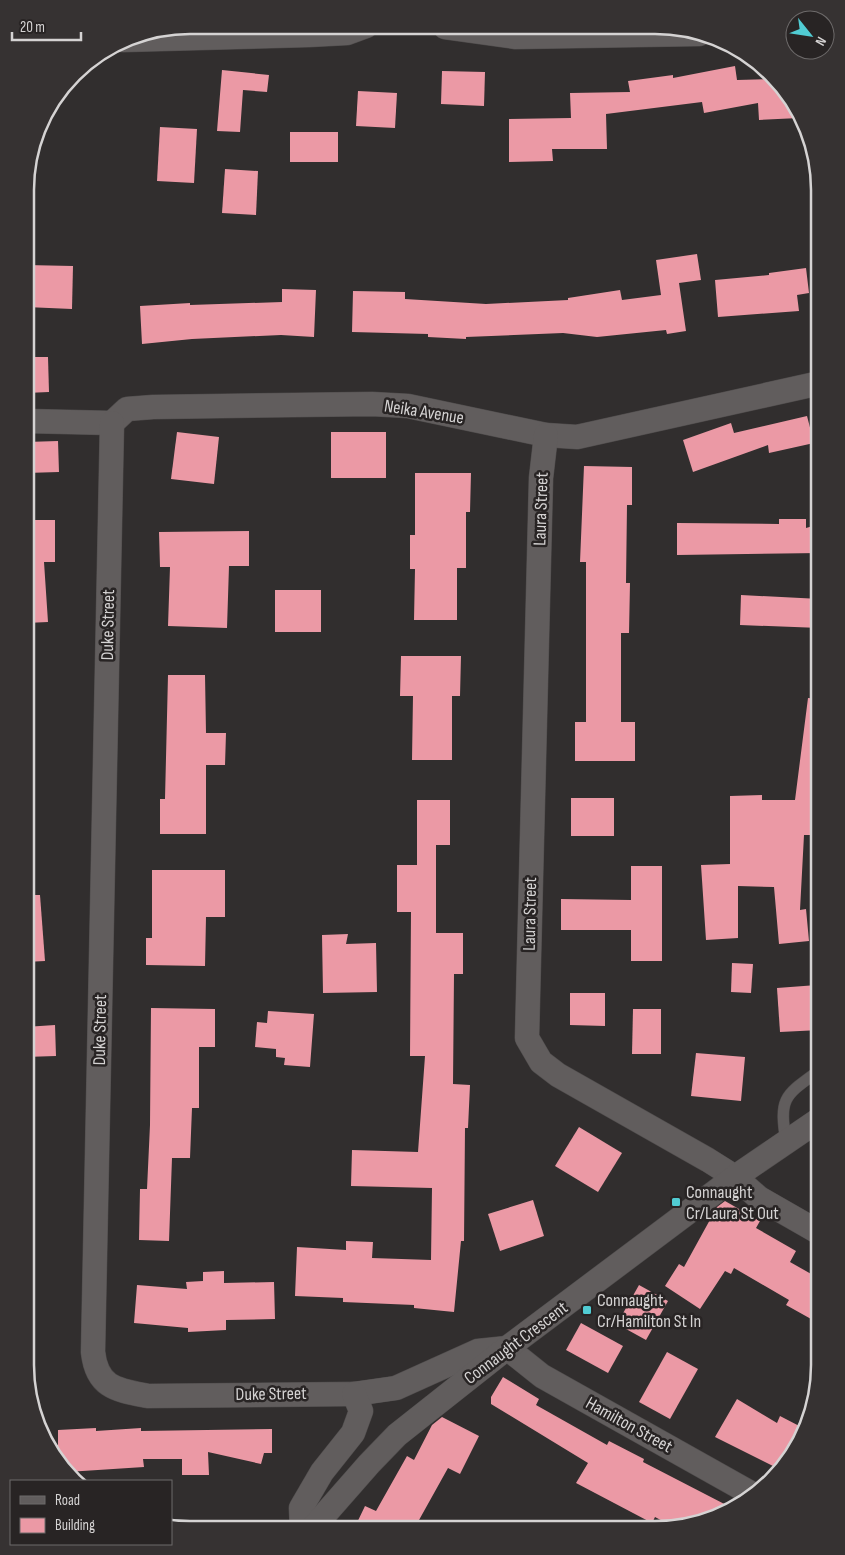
<svg xmlns="http://www.w3.org/2000/svg" width="845" height="1555" viewBox="0 0 845 1555" font-family="'Sofia Sans Condensed',sans-serif">
  <style>
    .building { fill: #eb99a5 }
    .lines { fill: none; stroke-linecap: round; stroke-linejoin: round }
    .service-casing { stroke: #4e4b4b; stroke-width: 12 }
    .minor-casing { stroke: #4e4b4b; stroke-width: 25 }
    .service { stroke: #615d5d; stroke-width: 11 }
    .minor { stroke: #615d5d; stroke-width: 24 }
    .poi-dot { fill: #51ccd3; stroke: #282424; stroke-width: 2 }
    .labels { text-anchor: middle; dominant-baseline: central; stroke-width: 5; stroke-linejoin: round; paint-order: stroke }
    .street-label { font-size: 18px; fill: #d5d3d3; stroke: #282424 }
    .poi-label { font-size: 18px; fill: #d5d3d3; stroke: #282424; text-anchor: start }
    .rim { fill: none; stroke: #d5d3d3; stroke-width: 2.5 }
  </style>
  <rect width="100%" height="100%" fill="#312e2e"/>
  <g class="building">
    <path d="M 735,66 L 737,80 L 773,79 L 799,118 L 759,120 L 758,103 L 704,113 L 702,102 L 606,114 L 607,149 L 552,149 L 553,161 L 509,162 L 509,119 L 571,118 L 570,93 L 630,92 L 628,81 L 673,75 L 673,78 Z"/>
    <path d="M 222,70 L 269,75 L 267,92 L 243,90 L 240,132 L 217,131 Z"/>
    <path d="M 442,71 L 485,72 L 484,106 L 441,104 Z"/>
    <path d="M 358,91 L 397,93 L 395,128 L 356,126 Z"/>
    <path d="M 160,127 L 197,129 L 194,183 L 157,181 Z"/>
    <rect x="290" y="132" width="48" height="30"/>
    <path d="M 225,169 L 258,171 L 256,215 L 222,213 Z"/>
    <path d="M 697,254 L 701,280 L 679,283 L 686,331 L 667,334 L 666,330 L 597,337 L 563,333 L 466,337 L 466,339 L 428,337 L 428,334 L 352,332 L 353,291 L 405,292 L 405,299 L 486,304 L 568,300 L 568,298 L 620,290 L 622,300 L 661,295 L 656,260 Z"/>
    <path d="M 26,265 L 73,266 L 72,309 L 26,307 Z"/>
    <path d="M 806,268 L 809,293 L 797,295 L 799,311 L 718,317 L 715,280 L 769,275 L 769,273 Z"/>
    <path d="M 282,289 L 316,290 L 314,337 L 281,335 L 192,339 L 142,344 L 140,306 L 190,303 L 190,305 L 282,302 Z"/>
    <path d="M 26,357 L 48,357 L 49,392 L 26,393 Z"/>
    <path d="M 807,416 L 814,443 L 769,453 L 768,445 L 693,472 L 683,440 L 731,423 L 734,433 Z"/>
    <path d="M 177,432 L 219,437 L 214,484 L 171,479 Z"/>
    <rect x="331" y="432" width="55" height="46"/>
    <path d="M 58,441 L 59,472 L 26,473 L 26,442 Z"/>
    <path d="M 584,466 L 632,467 L 632,505 L 627,505 L 626,583 L 630,583 L 629,633 L 621,633 L 621,722 L 635,722 L 635,761 L 575,761 L 575,722 L 586,722 L 586,562 L 580,562 Z"/>
    <path d="M 415,473 L 471,473 L 470,512 L 466,512 L 466,568 L 457,568 L 457,620 L 414,620 L 415,569 L 410,569 L 410,535 L 415,535 Z"/>
    <path d="M 779,519 L 806,519 L 806,528 L 820,524 L 820,553 L 677,555 L 677,523 L 779,524 Z"/>
    <path d="M 26,520 L 55,520 L 55,562 L 44,562 L 48,622 L 26,623 Z"/>
    <path d="M 249,531 L 249,566 L 229,566 L 227,628 L 168,626 L 170,567 L 160,567 L 159,532 Z"/>
    <rect x="275" y="590" width="46" height="42"/>
    <path d="M 741,595 L 820,599 L 820,628 L 740,625 Z"/>
    <path d="M 401,656 L 461,656 L 460,696 L 452,696 L 452,760 L 412,760 L 413,696 L 400,696 Z"/>
    <path d="M 168,675 L 205,675 L 206,733 L 226,733 L 225,765 L 206,765 L 206,834 L 160,834 L 160,799 L 165,799 Z"/>
    <path d="M 808,698 L 820,699 L 820,835 L 804,835 L 800,910 L 806,909 L 809,941 L 779,944 L 774,887 L 738,886 L 738,938 L 706,940 L 701,865 L 730,864 L 730,796 L 762,795 L 762,800 L 795,800 Z"/>
    <rect x="571" y="798" width="43" height="38"/>
    <path d="M 417,800 L 450,800 L 450,845 L 436,845 L 436,933 L 463,933 L 463,974 L 454,974 L 453,1084 L 470,1085 L 468,1128 L 465,1128 L 464,1241 L 461,1241 L 454,1312 L 414,1308 L 414,1305 L 343,1302 L 343,1298 L 295,1296 L 297,1247 L 346,1250 L 346,1241 L 373,1242 L 372,1258 L 431,1260 L 432,1188 L 351,1186 L 352,1150 L 418,1152 L 425,1056 L 410,1056 L 411,912 L 397,912 L 397,865 L 417,865 Z"/>
    <path d="M 631,866 L 662,866 L 662,961 L 631,961 L 631,930 L 561,930 L 561,899 L 631,900 Z"/>
    <path d="M 152,870 L 225,870 L 225,917 L 206,917 L 205,966 L 146,965 L 146,938 L 152,938 Z"/>
    <path d="M 26,895 L 40,895 L 45,961 L 25,962 Z"/>
    <path d="M 348,934 L 346,944 L 376,943 L 377,992 L 323,993 L 322,935 Z"/>
    <path d="M 732,963 L 753,964 L 751,993 L 731,992 Z"/>
    <path d="M 817,985 L 820,1030 L 780,1032 L 777,988 Z"/>
    <path d="M 570,993 L 605,993 L 605,1026 L 570,1025 Z"/>
    <path d="M 151,1008 L 215,1009 L 215,1047 L 199,1047 L 199,1108 L 192,1108 L 190,1158 L 172,1158 L 169,1241 L 139,1240 L 140,1189 L 147,1189 L 150,1125 Z"/>
    <path d="M 633,1009 L 661,1009 L 661,1054 L 632,1054 Z"/>
    <path d="M 268,1011 L 314,1014 L 310,1067 L 284,1065 L 285,1058 L 276,1057 L 276,1049 L 255,1047 L 257,1022 L 267,1023 Z"/>
    <path d="M 55,1025 L 56,1056 L 25,1057 L 25,1027 Z"/>
    <path d="M 696,1053 L 745,1057 L 741,1101 L 691,1096 Z"/>
    <path d="M 579,1127 L 622,1153 L 598,1192 L 555,1166 Z"/>
    <path d="M 533,1200 L 544,1236 L 500,1251 L 488,1214 Z"/>
    <path d="M 725,1201 L 760,1221 L 756,1228 L 796,1251 L 790,1262 L 820,1279 L 820,1324 L 786,1305 L 789,1300 L 734,1268 L 731,1274 L 725,1271 L 700,1309 L 665,1286 L 679,1264 L 684,1267 L 717,1207 Z"/>
    <path d="M 224,1271 L 224,1283 L 274,1282 L 275,1319 L 226,1320 L 226,1330 L 188,1332 L 188,1328 L 134,1323 L 137,1285 L 187,1289 L 186,1282 L 203,1281 L 203,1272 Z"/>
    <path d="M 639,1285 L 668,1301 L 646,1340 L 617,1324 Z"/>
    <path d="M 581,1323 L 623,1346 L 608,1373 L 566,1350 Z"/>
    <path d="M 667,1352 L 698,1369 L 670,1419 L 639,1402 Z"/>
    <path d="M 503,1377 L 539,1399 L 536,1405 L 607,1445 L 609,1441 L 644,1459 L 643,1462 L 734,1509 L 709,1521 L 674,1527 L 655,1517 L 652,1523 L 576,1483 L 588,1463 L 491,1404 L 491,1397 Z"/>
    <path d="M 737,1399 L 777,1423 L 780,1416 L 807,1430 L 781,1470 L 715,1437 Z"/>
    <path d="M 442,1417 L 479,1436 L 460,1474 L 448,1468 L 414,1529 L 354,1529 L 365,1506 L 376,1511 L 407,1456 L 414,1460 L 432,1425 Z"/>
    <path d="M 96,1428 L 96,1431 L 141,1428 L 141,1431 L 272,1429 L 272,1453 L 264,1453 L 261,1464 L 208,1452 L 209,1475 L 182,1475 L 182,1459 L 143,1459 L 144,1467 L 67,1472 L 53,1457 L 47,1445 L 58,1445 L 58,1430 Z"/>
  </g>
  <g class="lines">
    <g class="service-casing">
      <path id="service" d="M 786,1142 C 779,1097 784,1096 820,1070"/>
    </g>
    <g class="minor-casing">
      <g id="minor">
        <path d="M 445,27 L 516,37 L 699,34"/>
        <path d="M 123,40 L 309,35 L 347,33 L 366,26"/>
        <path d="M 26,421 L 112,423 L 127,409 L 153,407 L 372,404 L 408,406 L 546,435 L 577,437 L 820,383"/>
        <path d="M 112,423 L 93,1352 C 97,1388 117,1390 148,1396 L 354,1394 L 396,1388 L 478,1351 L 507,1348 L 542,1376 L 754,1495"/>
        <path d="M 546,435 L 541,478 L 527,1038 L 541,1062 L 558,1075 L 708,1160 L 735,1177 L 759,1198 L 820,1233"/>
        <path d="M 302,1529 L 301,1508 L 322,1472 L 353,1433 L 361,1411 L 354,1394"/>
        <path d="M 312,1529 L 369,1464 L 397,1435 L 507,1348 L 735,1177 L 820,1119"/>
      </g>
    </g>
    <use href="#service" class="service"/>
    <use href="#minor" class="minor"/>
  </g>
  <g class="poi-dot">
    <rect x="671" y="1197" width="10" height="10" rx="2.5"/>
    <rect x="582" y="1305" width="10" height="10" rx="2.5"/>
  </g>
  <g class="labels">
    <g class="street-label">
      <text transform="translate(424 412) rotate(9)">Neika Avenue</text>
      <text transform="translate(541 509) rotate(-88)">Laura Street</text>
      <text transform="translate(108 625) rotate(-89)">Duke Street</text>
      <text transform="translate(530 914) rotate(-89)">Laura Street</text>
      <text transform="translate(100 1030) rotate(-89)">Duke Street</text>
      <text transform="translate(516 1343) rotate(-37)">Connaught Crescent</text>
      <text transform="translate(271 1394) rotate(-1)">Duke Street</text>
      <text transform="translate(629 1425) rotate(29)">Hamilton Street</text>
    </g>
    <g class="poi-label">
      <text x="686" y="1192">Connaught<tspan x="686" dy="21">Cr/Laura St Out</tspan></text>
      <text x="597" y="1300">Connaught<tspan x="597" dy="21">Cr/Hamilton St In</tspan></text>
    </g>
  </g>
  <path d="M0 0H845V1555H0ZM190 34H655A156 156 0 0 1 811 190V1365A156 156 0 0 1 655 1521H190A156 156 0 0 1 34 1365V190A156 156 0 0 1 190 34Z" fill="#363232" fill-rule="evenodd"/>
  <path class="rim" d="M190 34H655A156 156 0 0 1 811 190V1365A156 156 0 0 1 655 1521H190A156 156 0 0 1 34 1365V190A156 156 0 0 1 190 34Z"/>
  <rect x="10" y="1480" width="162" height="65" fill="#282424" stroke="#6d6a6a"/>
  <rect x="20" y="1496" width="25" height="8" fill="#615d5d" stroke="#6d6a6a"/>
  <text x="55" y="1505" font-size="15" fill="#d5d3d3">Road</text>
  <rect x="20" y="1518" width="25" height="15" fill="#eb99a5" stroke="#6d6a6a"/>
  <text x="55" y="1530" font-size="15" fill="#d5d3d3">Building</text>
  <g transform="translate(810 35) rotate(120)"><circle r="24" fill="#282424" stroke="#6d6a6a"/>
  <path d="M0-4L9 19L0 12L-9 19Z" fill="#51ccd3"/>
  <text y="-8" font-size="14" font-weight="bold" text-anchor="middle" fill="#d5d3d3">N</text>
  </g>
  <path d="M12 32v8h69v-8" fill="none" stroke="#d5d3d3" stroke-width="2.5"/>
  <text x="20" y="32" font-size="15" fill="#d5d3d3" stroke="#282424" stroke-width="4" paint-order="stroke">20 m</text>
</svg>
